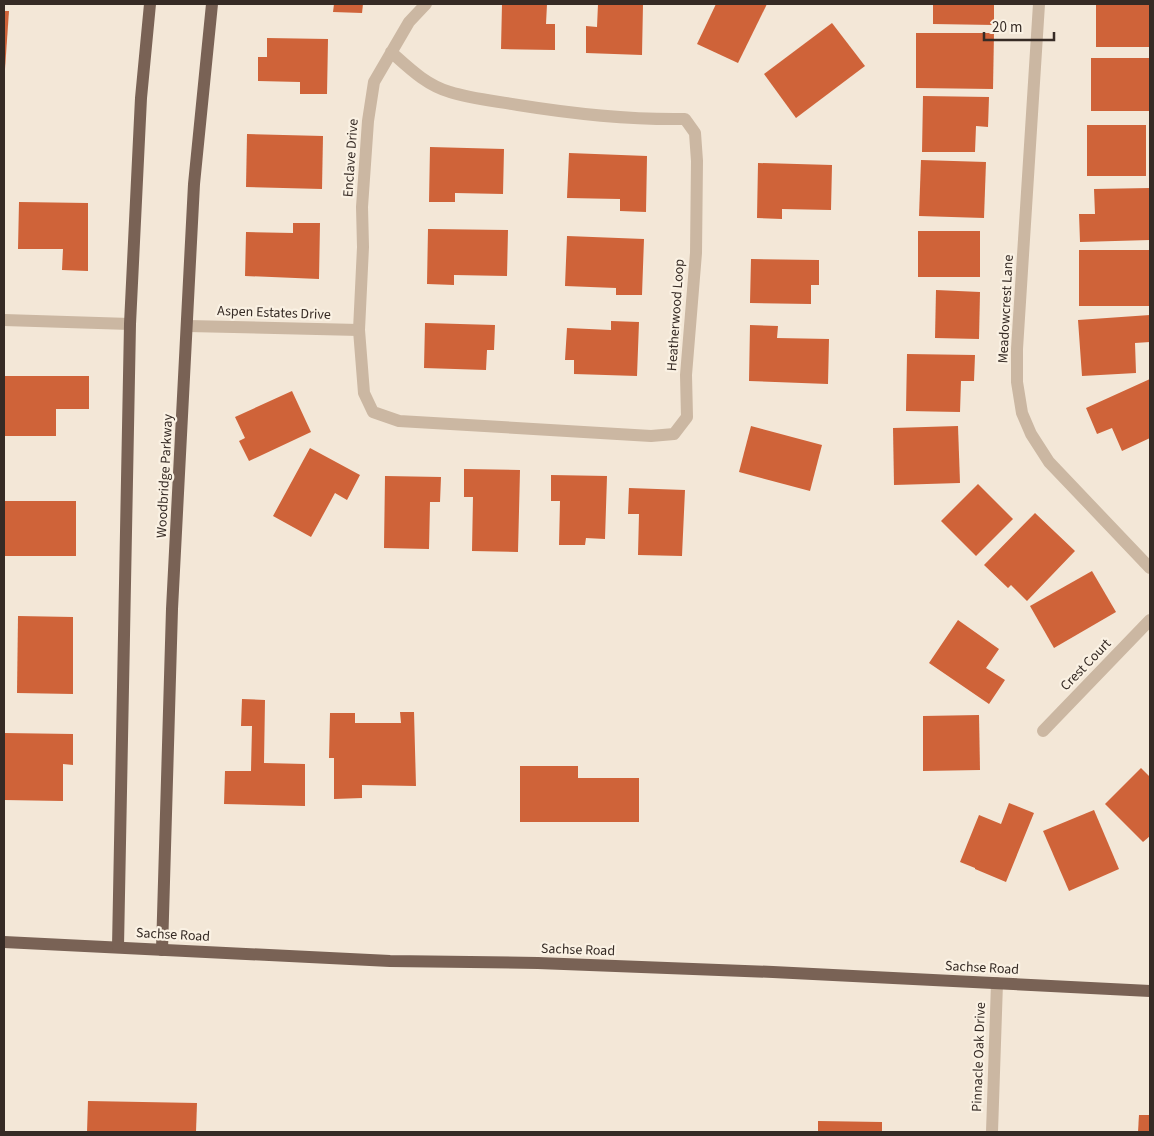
<svg xmlns="http://www.w3.org/2000/svg" width="1154" height="1136" viewBox="0 0 1154 1136" font-family="'Source Sans 3',sans-serif">
  <style>
    .building { fill: #cf6339 }
    .lines { fill: none; stroke-linecap: round; stroke-linejoin: round }
    .minor { stroke: #cbb7a2; stroke-width: 12 }
    .major { stroke: #796255; stroke-width: 12 }
    .labels { text-anchor: middle; dominant-baseline: central; stroke-width: 4.5; stroke-linejoin: round; paint-order: stroke }
    .street-label { font-size: 14px; fill: #362b25; stroke: #faf1e3 }
  </style>
  <rect width="100%" height="100%" fill="#f3e7d7"/>
  <g class="building">
    <path d="M 334,4 L 363,4 L 362,13 L 333,12 Z"/>
    <path d="M 502,4 L 547,4 L 546,24 L 555,24 L 555,50 L 501,49 Z"/>
    <path d="M 598,4 L 643,4 L 642,55 L 586,53 L 586,26 L 597,27 Z"/>
    <path d="M 716,4 L 767,4 L 738,63 L 697,44 Z"/>
    <path d="M 933,4 L 994,4 L 994,25 L 933,24 Z"/>
    <rect x="1096" y="4" width="54" height="43"/>
    <path d="M 4,11 L 9,11 L 5,69 L 4,69 Z"/>
    <path d="M 832,23 L 865,66 L 796,118 L 764,74 Z"/>
    <path d="M 916,33 L 994,33 L 993,89 L 916,88 Z"/>
    <path d="M 267,38 L 328,39 L 327,94 L 300,94 L 300,82 L 258,81 L 258,57 L 267,57 Z"/>
    <rect x="1091" y="58" width="59" height="53"/>
    <path d="M 923,96 L 989,97 L 988,127 L 976,126 L 975,152 L 922,152 Z"/>
    <rect x="1087" y="125" width="59" height="51"/>
    <path d="M 247,134 L 323,136 L 322,189 L 246,187 Z"/>
    <path d="M 430,147 L 504,149 L 503,194 L 455,193 L 455,202 L 429,202 Z"/>
    <path d="M 569,153 L 647,156 L 646,212 L 620,211 L 620,199 L 567,198 Z"/>
    <path d="M 921,160 L 986,162 L 984,218 L 919,216 Z"/>
    <path d="M 758,163 L 832,165 L 831,210 L 782,209 L 782,219 L 757,218 Z"/>
    <path d="M 1150,188 L 1150,240 L 1080,242 L 1079,214 L 1095,214 L 1094,189 Z"/>
    <path d="M 19,202 L 88,203 L 88,271 L 62,270 L 63,249 L 18,249 Z"/>
    <path d="M 293,223 L 320,223 L 319,279 L 245,276 L 246,232 L 293,233 Z"/>
    <path d="M 428,229 L 508,230 L 507,276 L 454,275 L 454,285 L 427,284 Z"/>
    <rect x="918" y="231" width="62" height="46"/>
    <path d="M 567,236 L 644,239 L 642,295 L 616,295 L 616,288 L 565,286 Z"/>
    <rect x="1079" y="250" width="71" height="56"/>
    <path d="M 751,259 L 819,260 L 819,285 L 811,285 L 811,304 L 750,303 Z"/>
    <path d="M 936,290 L 980,292 L 979,339 L 935,338 Z"/>
    <path d="M 1150,315 L 1150,342 L 1135,343 L 1136,373 L 1082,376 L 1078,320 Z"/>
    <path d="M 611,321 L 639,322 L 637,376 L 574,374 L 574,360 L 565,360 L 567,328 L 611,330 Z"/>
    <path d="M 425,323 L 495,325 L 494,350 L 487,350 L 486,370 L 424,368 Z"/>
    <path d="M 750,325 L 778,326 L 777,338 L 829,339 L 828,384 L 749,381 Z"/>
    <path d="M 907,354 L 975,355 L 974,381 L 961,381 L 960,412 L 906,411 Z"/>
    <path d="M 4,376 L 89,376 L 89,409 L 56,409 L 56,436 L 4,436 Z"/>
    <path d="M 1150,379 L 1150,438 L 1122,451 L 1112,428 L 1097,434 L 1086,408 Z"/>
    <path d="M 292,391 L 311,432 L 249,461 L 239,441 L 245,438 L 235,417 Z"/>
    <path d="M 751,426 L 822,445 L 810,491 L 739,472 Z"/>
    <path d="M 958,426 L 960,483 L 894,485 L 893,428 Z"/>
    <path d="M 310,448 L 360,475 L 347,500 L 335,493 L 311,537 L 273,516 Z"/>
    <path d="M 464,469 L 520,470 L 518,552 L 472,551 L 473,497 L 464,497 Z"/>
    <path d="M 551,475 L 607,476 L 605,539 L 586,538 L 585,545 L 559,545 L 560,501 L 551,501 Z"/>
    <path d="M 385,476 L 441,477 L 440,502 L 430,502 L 429,549 L 384,548 Z"/>
    <path d="M 978,484 L 1013,519 L 976,556 L 941,521 Z"/>
    <path d="M 629,488 L 685,490 L 682,556 L 638,555 L 639,514 L 628,514 Z"/>
    <rect x="5" y="501" width="71" height="55"/>
    <path d="M 1035,513 L 1075,551 L 1027,601 L 1011,585 L 1008,588 L 984,565 Z"/>
    <path d="M 1092,571 L 1116,612 L 1054,648 L 1030,606 Z"/>
    <path d="M 18,616 L 73,617 L 73,694 L 17,693 Z"/>
    <path d="M 958,620 L 999,649 L 986,668 L 1005,680 L 989,704 L 929,663 Z"/>
    <path d="M 242,699 L 265,700 L 264,763 L 305,764 L 305,806 L 224,804 L 225,771 L 251,771 L 252,726 L 241,726 Z"/>
    <path d="M 400,712 L 414,712 L 416,786 L 362,785 L 362,798 L 334,799 L 334,758 L 329,758 L 330,713 L 355,713 L 355,723 L 401,723 Z"/>
    <path d="M 979,715 L 980,770 L 923,771 L 923,716 Z"/>
    <path d="M 4,733 L 73,734 L 73,765 L 63,764 L 63,801 L 4,800 Z"/>
    <path d="M 520,766 L 578,766 L 578,778 L 639,778 L 639,822 L 520,822 Z"/>
    <path d="M 1141,768 L 1150,777 L 1150,836 L 1143,842 L 1105,804 Z"/>
    <path d="M 1009,803 L 1034,813 L 1006,882 L 975,869 L 975,868 L 960,862 L 979,815 L 1001,824 Z"/>
    <path d="M 1094,810 L 1119,869 L 1069,891 L 1043,831 Z"/>
    <path d="M 88,1101 L 197,1103 L 196,1132 L 87,1132 Z"/>
    <path d="M 1139,1115 L 1150,1115 L 1150,1132 L 1138,1132 Z"/>
    <path d="M 818,1121 L 882,1122 L 882,1132 L 818,1132 Z"/>
  </g>
  <g class="lines">
    <g class="minor">
      <path d="M 1039,4 L 1017,349 L 1017,382 L 1022,413 L 1031,434 L 1049,462 L 1150,568"/>
      <path d="M 391,52 C 409,68 426,85 450,92 C 472,99 496,101 518,105 C 574,114 628,120 685,119 L 695,133 L 697,161 L 696,253 L 686,375 L 687,417 L 674,434 L 651,436 L 399,421 L 373,412 L 364,393 L 359,330 L 363,247 L 362,207 L 368,121 L 374,82 L 409,22 L 426,4"/>
      <path d="M 4,320 L 130,324"/>
      <path d="M 188,326 L 359,330"/>
      <path d="M 1043,731 L 1150,620"/>
      <path d="M 992,1132 L 997,983"/>
    </g>
    <g class="major">
      <path d="M 4,942 L 390,961 L 538,963 L 773,972 L 1150,991"/>
      <path d="M 118,947 L 130,324 L 141,98 L 150,4"/>
      <path d="M 162,950 L 172,609 L 194,184 L 212,4"/>
    </g>
  </g>
  <g class="labels">
    <g class="street-label">
      <text transform="translate(351 158) rotate(-86)">Enclave Drive</text>
      <text transform="translate(1006 309) rotate(-87)">Meadowcrest Lane</text>
      <text transform="translate(274 313) rotate(2)">Aspen Estates Drive</text>
      <text transform="translate(676 315) rotate(-86)">Heatherwood Loop</text>
      <text transform="translate(165 476) rotate(-87)">Woodbridge Parkway</text>
      <text transform="translate(1086 665) rotate(-46)">Crest Court</text>
      <text transform="translate(173 935) rotate(3)">Sachse Road</text>
      <text transform="translate(578 950) rotate(2)">Sachse Road</text>
      <text transform="translate(982 968) rotate(3)">Sachse Road</text>
      <text transform="translate(979 1057) rotate(-88)">Pinnacle Oak Drive</text>
    </g>
  </g>
  <rect width="1154" height="1136" fill="none" stroke="#362b25" stroke-width="10"/>
  <path d="M984 32v8h70v-8" fill="none" stroke="#362b25" stroke-width="2.5"/>
  <text x="992" y="32" font-size="15" fill="#362b25" stroke="#faf1e3" stroke-width="4" paint-order="stroke">20 m</text>
</svg>
